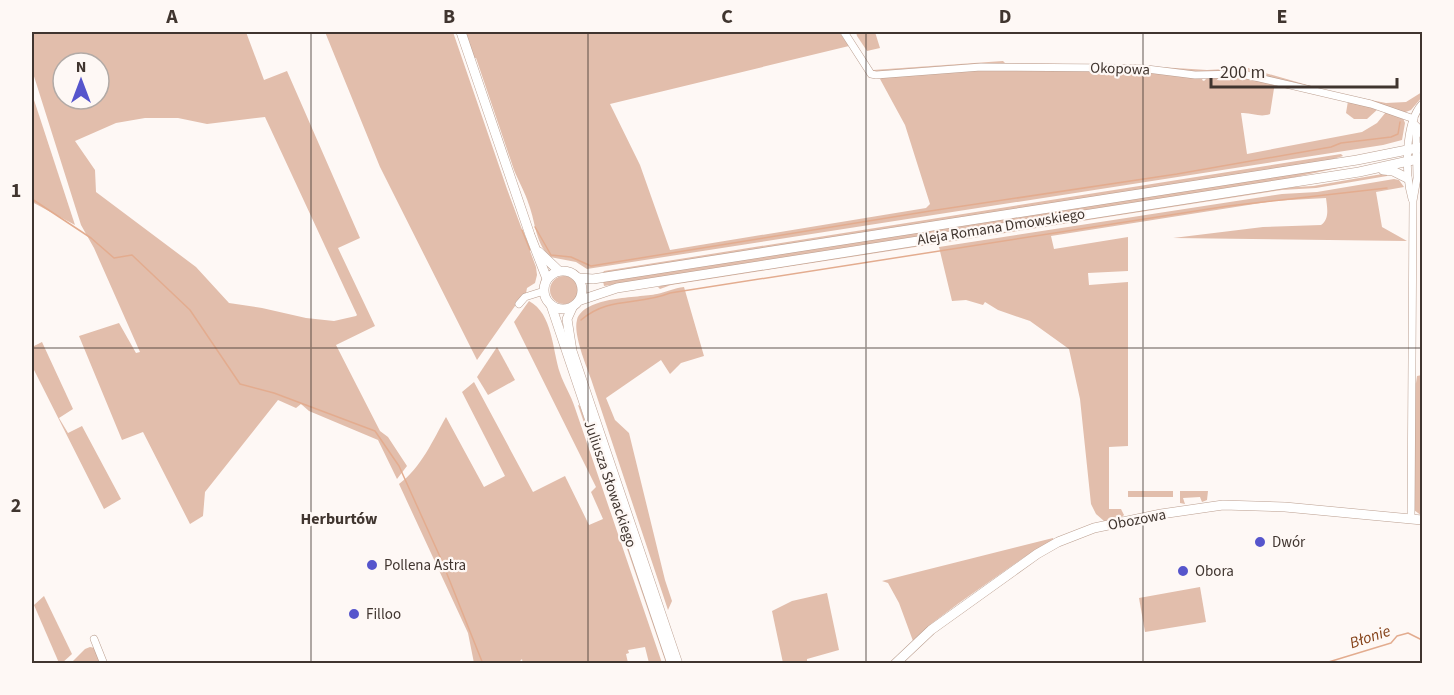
<svg xmlns="http://www.w3.org/2000/svg" width="1454" height="695" viewBox="0 0 1454 695" font-family="'Source Sans 3',sans-serif">
  <style>
    .green { fill: #e2beac; fill-rule: evenodd }
    .lines { fill: none; stroke-linecap: round; stroke-linejoin: round }
    .stream { stroke: #e3ac8f; stroke-width: 1.5 }
    .street-casing { stroke: #bb9f90; stroke-width: 8 }
    .secondary-casing { stroke: #bb9f90; stroke-width: 10 }
    .street { stroke: #fff; stroke-width: 7 }
    .secondary { stroke: #fff; stroke-width: 9 }
    .grid { fill: none; stroke: #40352f; stroke-width: 1.5; stroke-opacity: 0.55 }
    .poi-dot { fill: #5655cc; stroke: #fef8f5; stroke-width: 2 }
    .labels { text-anchor: middle; dominant-baseline: central; stroke-width: 4.5; stroke-linejoin: round; paint-order: stroke }
    .street-label { font-size: 15px; fill: #40352f; stroke: #fef8f5 }
    .poi-label { font-size: 15px; fill: #40352f; stroke: #fef8f5; text-anchor: start }
    .neighbourhood-label { font-size: 16px; font-weight: bold; fill: #40352f; stroke: #fef8f5 }
    .water-label { font-size: 16px; font-style: italic; fill: #844118; stroke: #fef8f5 }
    .neatline { fill: none; stroke: #40352f; stroke-width: 2 }
    .grid-label { font-size: 20px; text-anchor: middle; font-weight: bold; fill: #40352f }
  </style>
  <rect width="100%" height="100%" fill="#fef8f5"/>
  <g class="green">
    <path d="M 32,32 L 246,32 L 264,80 L 287,71 L 360,238 L 338,248 L 375,326 L 336,345 L 380,431 L 388,437 L 407,466 L 397,479 L 378,440 L 309,411 L 301,404 L 296,408 L 278,400 L 205,492 L 203,516 L 190,524 L 143,432 L 122,440 L 79,336 L 119,323 L 136,353 L 140,352 L 94,248 L 81,225 L 32,70 ZM 63,63 L 99,63 L 99,99 L 63,99 ZM 265,117 L 357,315 L 356,316 L 334,321 L 306,318 L 262,308 L 229,303 L 196,267 L 96,192 L 95,170 L 75,141 L 116,123 L 145,118 L 178,118 L 207,124 Z"/>
    <path d="M 325,32 L 453,32 L 507,189 L 536,267 L 537,275 L 535,283 L 527,288 L 526,293 L 522,296 L 477,360 L 380,167 Z"/>
    <path d="M 465,32 L 839,32 L 849,46 L 610,104 L 640,165 L 670,250 L 926,208 L 930,204 L 905,125 L 880,79 L 884,76 L 974,70 L 1122,70 L 1204,76 L 1202,80 L 1204,81 L 1207,78 L 1226,75 L 1275,82 L 1270,114 C 1259,118 1252,112 1241,113 L 1247,154 L 1362,132 L 1377,123 L 1386,112 L 1403,118 L 1405,123 L 1402,140 L 1383,145 L 587,269 L 576,262 L 550,257 C 535,242 536,224 529,205 C 525,192 519,182 514,170 L 476,58 L 474,58 Z"/>
    <path d="M 856,32 L 875,32 L 880,48 L 867,51 L 857,36 Z"/>
    <path d="M 855,44 L 873,70 L 1003,61 L 1005,63 L 1128,65 L 1207,70 L 1248,68 L 1335,93 L 1386,103 L 1406,102 L 1422,92 L 1422,97 L 1411,110 L 1403,113 L 1292,82 L 1202,73 L 1098,66 L 874,73 Z"/>
    <path d="M 32,94 L 37,109 L 75,225 L 32,202 Z"/>
    <path d="M 1348,101 L 1378,109 L 1367,119 L 1354,119 L 1346,113 Z"/>
    <path d="M 1341,154 L 1343,156 L 1327,161 L 602,274 L 604,271 Z"/>
    <path d="M 1385,158 L 1272,182 L 604,286 L 603,281 Z"/>
    <path d="M 1388,173 L 1387,176 L 1316,188 L 1282,190 L 671,285 L 660,289 L 658,287 L 670,283 L 1278,188 L 1313,186 Z"/>
    <path d="M 1394,179 L 1399,180 L 1404,187 L 1376,192 L 1382,227 L 1407,241 L 1173,238 L 1263,227 L 1321,225 C 1330,219 1327,207 1326,198 L 1273,201 L 1051,236 L 1054,249 L 1128,237 L 1128,271 L 1088,273 L 1089,285 L 1128,282 L 1128,446 L 1109,447 L 1109,509 L 1121,509 L 1124,515 L 1120,519 L 1104,521 L 1096,514 L 1091,504 L 1080,399 L 1069,349 L 1030,321 L 998,310 L 985,302 L 983,305 L 966,300 L 952,301 L 939,247 L 1282,194 L 1317,192 Z"/>
    <circle cx="564" cy="290" r="14"/>
    <path d="M 684,287 L 704,356 L 681,363 L 670,374 L 661,360 L 606,398 L 615,420 L 629,433 L 665,580 L 672,601 L 668,610 L 591,379 C 586,365 573,334 577,320 C 584,296 638,298 657,294 C 666,292 674,288 684,287 Z"/>
    <path d="M 529,301 C 553,314 552,349 560,373 C 564,385 571,395 575,408 L 662,663 L 649,663 L 645,647 L 628,650 L 629,653 L 626,654 L 628,663 L 523,664 L 522,659 L 518,663 L 474,663 L 468,633 L 399,484 C 421,468 433,440 446,417 L 484,487 L 505,476 L 462,392 L 474,382 L 533,492 L 565,476 L 589,525 L 603,519 L 591,492 L 596,487 L 514,322 Z"/>
    <path d="M 42,342 L 73,409 L 59,418 L 68,433 L 82,426 L 121,499 L 104,509 L 32,366 L 32,347 Z"/>
    <path d="M 497,347 L 515,380 L 488,395 L 477,377 Z"/>
    <path d="M 1422,375 L 1422,516 L 1414,510 L 1414,384 L 1416,383 L 1417,376 Z"/>
    <path d="M 578,405 L 580,406 L 668,663 L 666,663 Z"/>
    <rect x="1128" y="491" width="45" height="6"/>
    <path d="M 1180,491 L 1208,491 L 1207,500 L 1202,502 L 1200,497 L 1183,498 L 1185,504 L 1180,503 Z"/>
    <path d="M 1053,538 L 1054,540 L 1023,558 L 959,603 L 931,624 L 913,641 L 899,603 L 888,583 L 882,581 Z"/>
    <path d="M 1200,587 L 1206,622 L 1145,632 L 1139,598 Z"/>
    <path d="M 827,593 L 839,650 L 807,659 L 807,663 L 783,663 L 772,611 L 792,601 Z"/>
    <path d="M 44,596 L 72,654 L 62,663 L 59,663 L 34,605 Z"/>
    <path d="M 90,647 L 95,648 L 101,664 L 70,664 L 85,649 Z"/>
  </g>
  <g class="lines">
    <g class="stream">
      <path d="M 1422,117 L 1422,120"/>
      <path d="M 32,199 L 91,238 L 114,258 L 132,255 L 190,310 L 240,384 L 274,393 L 375,431 L 399,466 L 441,559 L 483,664"/>
      <path d="M 535,227 L 551,255 L 571,257 L 591,266 L 930,211 L 1177,174 L 1331,147 L 1341,143 L 1391,137 L 1398,134 L 1400,122"/>
      <path d="M 522,230 L 530,250"/>
      <path d="M 581,320 C 609,296 638,306 670,293 L 1228,206 L 1387,188"/>
      <path d="M 1322,664 L 1391,643 L 1397,636 L 1408,633 L 1422,640"/>
    </g>
    <g class="street-casing">
      <g id="street">
        <path d="M 844,32 L 871,74 L 876,75 L 981,67 L 1119,68 L 1147,69 L 1195,75 L 1242,74 L 1371,104 L 1414,119"/>
        <path d="M 1412,199 C 1405,174 1404,124 1422,104"/>
        <path d="M 519,304 L 525,297 L 544,291"/>
        <path d="M 1411,519 L 1413,201 L 1417,178 L 1416,134 L 1413,127"/>
        <path d="M 94,639 L 104,664"/>
      </g>
    </g>
    <g class="secondary-casing">
      <g id="secondary">
        <path d="M 461,32 L 530,235 L 547,279"/>
        <path d="M 1413,124 L 1422,133"/>
        <path d="M 1383,170 L 1393,171 L 1407,178"/>
        <path d="M 539,252 L 559,271"/>
        <circle cx="563" cy="290" r="19"/>
        <path d="M 579,278 L 593,279 L 1357,160 L 1422,147"/>
        <path d="M 581,300 L 617,288 L 1359,172 L 1422,158"/>
        <path d="M 551,305 L 672,664"/>
        <path d="M 572,308 L 567,319 L 572,351 L 678,664"/>
        <path d="M 895,664 L 931,630 L 1037,554 L 1058,542 L 1094,528 L 1161,514 L 1223,505 L 1285,507 L 1422,520"/>
      </g>
    </g>
    <use href="#street" class="street"/>
    <use href="#secondary" class="secondary"/>
  </g>
  <path class="grid" d="M 311,32 L 311,664M 588,32 L 588,664M 866,32 L 866,664M 1143,32 L 1143,664M 32,348 L 1422,348"/>
  <g class="poi-dot">
    <circle cx="1260" cy="542" r="6"/>
    <circle cx="372" cy="565" r="6"/>
    <circle cx="1183" cy="571" r="6"/>
    <circle cx="354" cy="614" r="6"/>
  </g>
  <g class="labels">
    <g class="street-label">
      <text transform="translate(1120 69) rotate(2)">Okopowa</text>
      <text transform="translate(1001 227) rotate(-9)">Aleja Romana Dmowskiego</text>
      <text transform="translate(610 484) rotate(71)">Juliusza Słowackiego</text>
      <text transform="translate(1137 520) rotate(-11)">Obozowa</text>
    </g>
    <g class="poi-label">
      <text x="1272" y="542">Dwór</text>
      <text x="384" y="565">Pollena Astra</text>
      <text x="1195" y="571">Obora</text>
      <text x="366" y="614">Filloo</text>
    </g>
    <g class="neighbourhood-label">
      <text x="339" y="519">Herburtów</text>
    </g>
    <g class="water-label">
      <text transform="translate(1370 637) rotate(-19)">Błonie</text>
    </g>
  </g>
  <rect width="1454" height="695" fill="none" stroke="#fef8f5" stroke-width="66"/>
  <g transform="translate(81 81)"><circle r="28" fill="#fef8f5" stroke="#b2aaa6" stroke-width="1.5"/>
  <path d="M0-4.5L10 22L0 15L-10 22Z" fill="#5655cc"/>
  <text y="-9" font-size="16" font-weight="bold" text-anchor="middle" fill="#40352f">N</text>
  </g>
  <path d="M1211 78v9h186v-9" fill="none" stroke="#40352f" stroke-width="3"/>
  <text x="1220" y="78" font-size="18" fill="#40352f" stroke="#fef8f5" stroke-width="4.5" paint-order="stroke">200 m</text>
  <rect x="33" y="33" width="1388" height="629" class="neatline"/>
  <g class="grid-label">
    <text x="172" y="23">A</text>
    <text x="449" y="23">B</text>
    <text x="727" y="23">C</text>
    <text x="1005" y="23">D</text>
    <text x="1282" y="23">E</text>
    <text x="16" y="197">1</text>
    <text x="16" y="512">2</text>
  </g>
</svg>
